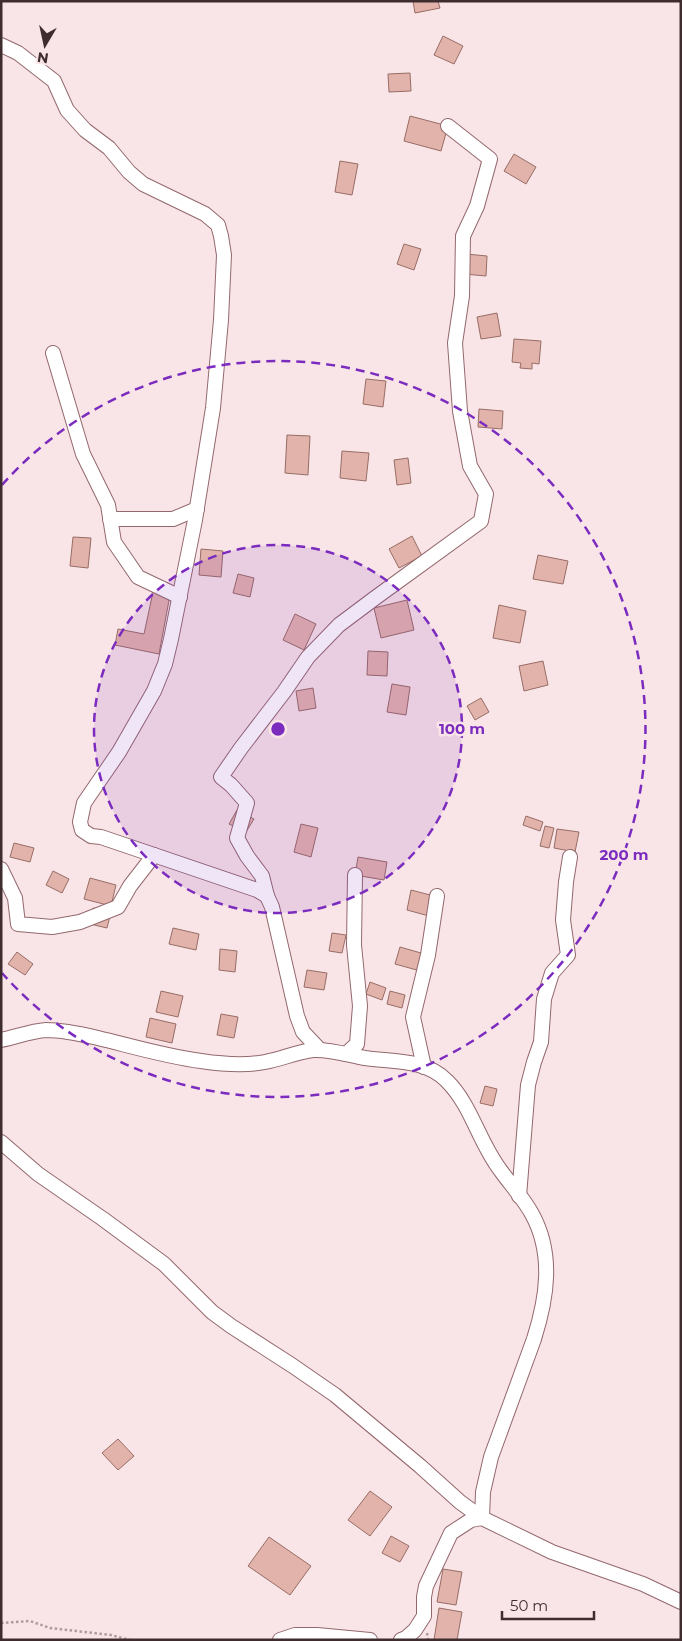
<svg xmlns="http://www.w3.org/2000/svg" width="682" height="1641" viewBox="0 0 682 1641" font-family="Montserrat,sans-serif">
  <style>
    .building { fill: #e2b3ab; stroke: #976d65 }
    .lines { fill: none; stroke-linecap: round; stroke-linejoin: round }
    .street-casing { stroke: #93686d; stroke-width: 16 }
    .path { stroke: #ae9b9d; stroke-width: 2.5; stroke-dasharray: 2.5 2.5; stroke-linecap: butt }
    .street { stroke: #fff; stroke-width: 14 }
    .ring { fill: none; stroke: #7b2cbf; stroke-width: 2.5; stroke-dasharray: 9 6 }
    .centre { fill: #7b2cbf; stroke: #f9e5e7; stroke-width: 2.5 }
    .ring-label { font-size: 15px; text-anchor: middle; font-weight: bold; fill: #7b2cbf; stroke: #f9e5e7; stroke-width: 5; stroke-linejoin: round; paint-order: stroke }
  </style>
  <rect width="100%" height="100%" fill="#f9e5e7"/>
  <g class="building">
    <path d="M 413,1 L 438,1 L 440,8 L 415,13 Z"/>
    <path d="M 443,36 L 463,46 L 454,64 L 434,55 Z"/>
    <path d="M 410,73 L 411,91 L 389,92 L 388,74 Z"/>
    <path d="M 410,116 L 448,126 L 441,151 L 404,141 Z"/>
    <path d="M 514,154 L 536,167 L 526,184 L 504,171 Z"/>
    <path d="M 340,161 L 358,164 L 352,195 L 335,192 Z"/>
    <path d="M 404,244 L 421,249 L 414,270 L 397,264 Z"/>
    <path d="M 466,254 L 487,256 L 486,276 L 464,274 Z"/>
    <path d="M 497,313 L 501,336 L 481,339 L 477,317 Z"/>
    <path d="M 514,339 L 541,341 L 539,364 L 532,363 L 532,369 L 520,368 L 521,363 L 512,362 Z"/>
    <path d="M 366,379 L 386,381 L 383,407 L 363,404 Z"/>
    <path d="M 479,409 L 503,411 L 502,429 L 478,427 Z"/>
    <path d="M 287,435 L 310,436 L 308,475 L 285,473 Z"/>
    <path d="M 342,451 L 369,453 L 366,481 L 340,478 Z"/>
    <path d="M 408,458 L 411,483 L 397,485 L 394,460 Z"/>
    <path d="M 412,536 L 422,556 L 399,568 L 389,549 Z"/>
    <path d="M 73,537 L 91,538 L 88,568 L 70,566 Z"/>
    <path d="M 201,549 L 223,551 L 221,577 L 199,575 Z"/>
    <path d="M 538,555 L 568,561 L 563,584 L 533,579 Z"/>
    <path d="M 238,574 L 254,578 L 250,597 L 233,593 Z"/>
    <path d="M 153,592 L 170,595 L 159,654 L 115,645 L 118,629 L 144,634 Z"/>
    <path d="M 407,600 L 414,630 L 381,638 L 374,608 Z"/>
    <path d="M 499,605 L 526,611 L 520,643 L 493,638 Z"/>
    <path d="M 295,614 L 316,624 L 304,650 L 283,640 Z"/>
    <path d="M 368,651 L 388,652 L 387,676 L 367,675 Z"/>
    <path d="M 543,661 L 548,685 L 524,691 L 519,666 Z"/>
    <path d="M 392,684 L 410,687 L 406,715 L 387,712 Z"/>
    <path d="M 313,688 L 316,708 L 299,711 L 296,691 Z"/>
    <path d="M 481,698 L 489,712 L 475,720 L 467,706 Z"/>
    <path d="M 237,810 L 254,819 L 246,832 L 229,824 Z"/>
    <path d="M 526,816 L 543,822 L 540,831 L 523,825 Z"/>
    <path d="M 301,824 L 318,828 L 311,857 L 294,852 Z"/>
    <path d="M 545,826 L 554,828 L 549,848 L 540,846 Z"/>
    <path d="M 557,829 L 579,832 L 575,852 L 554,848 Z"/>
    <path d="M 14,843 L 34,848 L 30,862 L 10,857 Z"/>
    <path d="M 358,857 L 387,862 L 384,880 L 355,875 Z"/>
    <path d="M 53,871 L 69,879 L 62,893 L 46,885 Z"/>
    <path d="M 90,878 L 116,885 L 111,906 L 84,899 Z"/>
    <path d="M 411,890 L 434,896 L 429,916 L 407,910 Z"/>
    <path d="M 93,908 L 111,912 L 107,928 L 90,924 Z"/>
    <path d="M 173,928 L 199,934 L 196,950 L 169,944 Z"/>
    <path d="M 332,933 L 346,935 L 342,953 L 329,951 Z"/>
    <path d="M 400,947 L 428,955 L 424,972 L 395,964 Z"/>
    <path d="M 220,949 L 237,951 L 235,972 L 219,970 Z"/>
    <path d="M 17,952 L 33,964 L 25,975 L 8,964 Z"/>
    <path d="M 307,970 L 327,973 L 324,990 L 304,987 Z"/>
    <path d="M 370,982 L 386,988 L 382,1000 L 366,994 Z"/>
    <path d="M 161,991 L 183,996 L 178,1017 L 156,1012 Z"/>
    <path d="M 390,991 L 405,995 L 402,1008 L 387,1004 Z"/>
    <path d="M 221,1014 L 238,1017 L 234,1038 L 217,1035 Z"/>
    <path d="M 150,1018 L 176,1024 L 172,1043 L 146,1037 Z"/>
    <path d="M 485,1086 L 497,1089 L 493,1106 L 480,1103 Z"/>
    <path d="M 118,1439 L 134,1456 L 118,1470 L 102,1453 Z"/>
    <path d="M 370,1491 L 392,1507 L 370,1536 L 348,1520 Z"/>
    <path d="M 391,1536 L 409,1546 L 400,1562 L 382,1553 Z"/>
    <path d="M 269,1537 L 311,1566 L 290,1595 L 248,1566 Z"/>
    <path d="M 443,1569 L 462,1572 L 456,1605 L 437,1602 Z"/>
    <path d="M 439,1608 L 462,1612 L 457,1640 L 434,1640 Z"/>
  </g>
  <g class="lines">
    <g class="street-casing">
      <g id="street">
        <path d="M 1,45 L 18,53 L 54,81 L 67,110 L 85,130 L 109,148 L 129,172 L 143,184 L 205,214 L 218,225 L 221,236 L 224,255 L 221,320 L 213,408 L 195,520 L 171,639 L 165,664 L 154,691 L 119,752 L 84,803 L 80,822 L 82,830 L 91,836 L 101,837 L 257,890 L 267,896 L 272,907 L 297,1016 L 303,1032 L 320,1050"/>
        <path d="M 53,353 L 83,454 L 108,505 L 114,542 L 138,577 L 180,597"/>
        <path d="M 110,519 L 173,519 L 197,509"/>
        <path d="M 1,869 L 15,898 L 18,924 L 52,927 L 80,922 L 118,907 L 130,886 L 154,855"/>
        <path d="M 267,896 L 262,876 L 247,856 L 237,838 L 247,803 L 231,785 L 221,777 L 241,748 L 284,692 L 308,657 L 339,625 L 375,598 L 481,521 L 486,494 L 470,466 L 460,411 L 455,343 L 462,296 L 463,236 L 477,206 L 490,159 L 448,126"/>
        <path d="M 1,1040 C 16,1037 31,1031 46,1030 C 63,1030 81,1034 98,1038 C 131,1046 168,1057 201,1061 C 221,1064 245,1066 265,1062 C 281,1059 297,1052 313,1050 C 331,1049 348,1055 365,1058 C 393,1062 426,1059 447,1081 C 472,1106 479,1143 501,1171 C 511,1185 524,1199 532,1214 C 554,1254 547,1298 534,1339 L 491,1457 L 483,1492 L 482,1518 L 471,1520 L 451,1533 L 426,1586 L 424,1597 L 424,1616 L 415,1630 L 406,1638 L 401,1640"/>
        <path d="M 346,1054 L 357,1044 L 360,1006 L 354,945 L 355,875"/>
        <path d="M 424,1067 L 413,1017 L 428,955 L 437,896"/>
        <path d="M 1,1142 L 38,1174 L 103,1219 L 164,1264 L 212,1312 L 231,1326 L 293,1366 L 335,1395 L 420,1466 L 460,1502 L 482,1518 L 552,1552 L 643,1584 L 681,1602"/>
        <path d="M 519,1196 L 528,1085 L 534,1062 L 541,1042 L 544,999 L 552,973 L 568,955 L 563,920 L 566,882 L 570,857"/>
        <path d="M 280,1640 L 295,1635 L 317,1635 L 370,1640"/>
      </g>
    </g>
    <g class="path">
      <path d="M 1,1623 L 30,1621 L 50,1628 L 111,1635 L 130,1640"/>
      <path d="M 427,1633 L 428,1640"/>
    </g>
    <use href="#street" class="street"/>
  </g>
  <circle cx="278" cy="729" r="184" fill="#7b2cbf" fill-opacity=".12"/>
  <g class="ring">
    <circle cx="278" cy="729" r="184"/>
    <path d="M2 485A368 368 0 1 1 2 973"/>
  </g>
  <circle cx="278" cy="729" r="8" class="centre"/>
  <g class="ring-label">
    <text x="462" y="734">100 m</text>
    <text x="624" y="860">200 m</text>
  </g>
  <rect width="682" height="1641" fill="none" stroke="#3e2c2e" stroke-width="5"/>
  <g transform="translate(45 45) rotate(189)" stroke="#f9e5e7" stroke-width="4" paint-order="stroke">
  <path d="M0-4L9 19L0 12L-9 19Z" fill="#3e2c2e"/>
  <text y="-8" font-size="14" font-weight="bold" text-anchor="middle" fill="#3e2c2e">N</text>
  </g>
  <path d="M502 1611v8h92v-8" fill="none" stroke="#3e2c2e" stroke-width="2.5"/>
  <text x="510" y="1611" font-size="15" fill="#3e2c2e" stroke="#f9e5e7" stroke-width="4" paint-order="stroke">50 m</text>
</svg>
